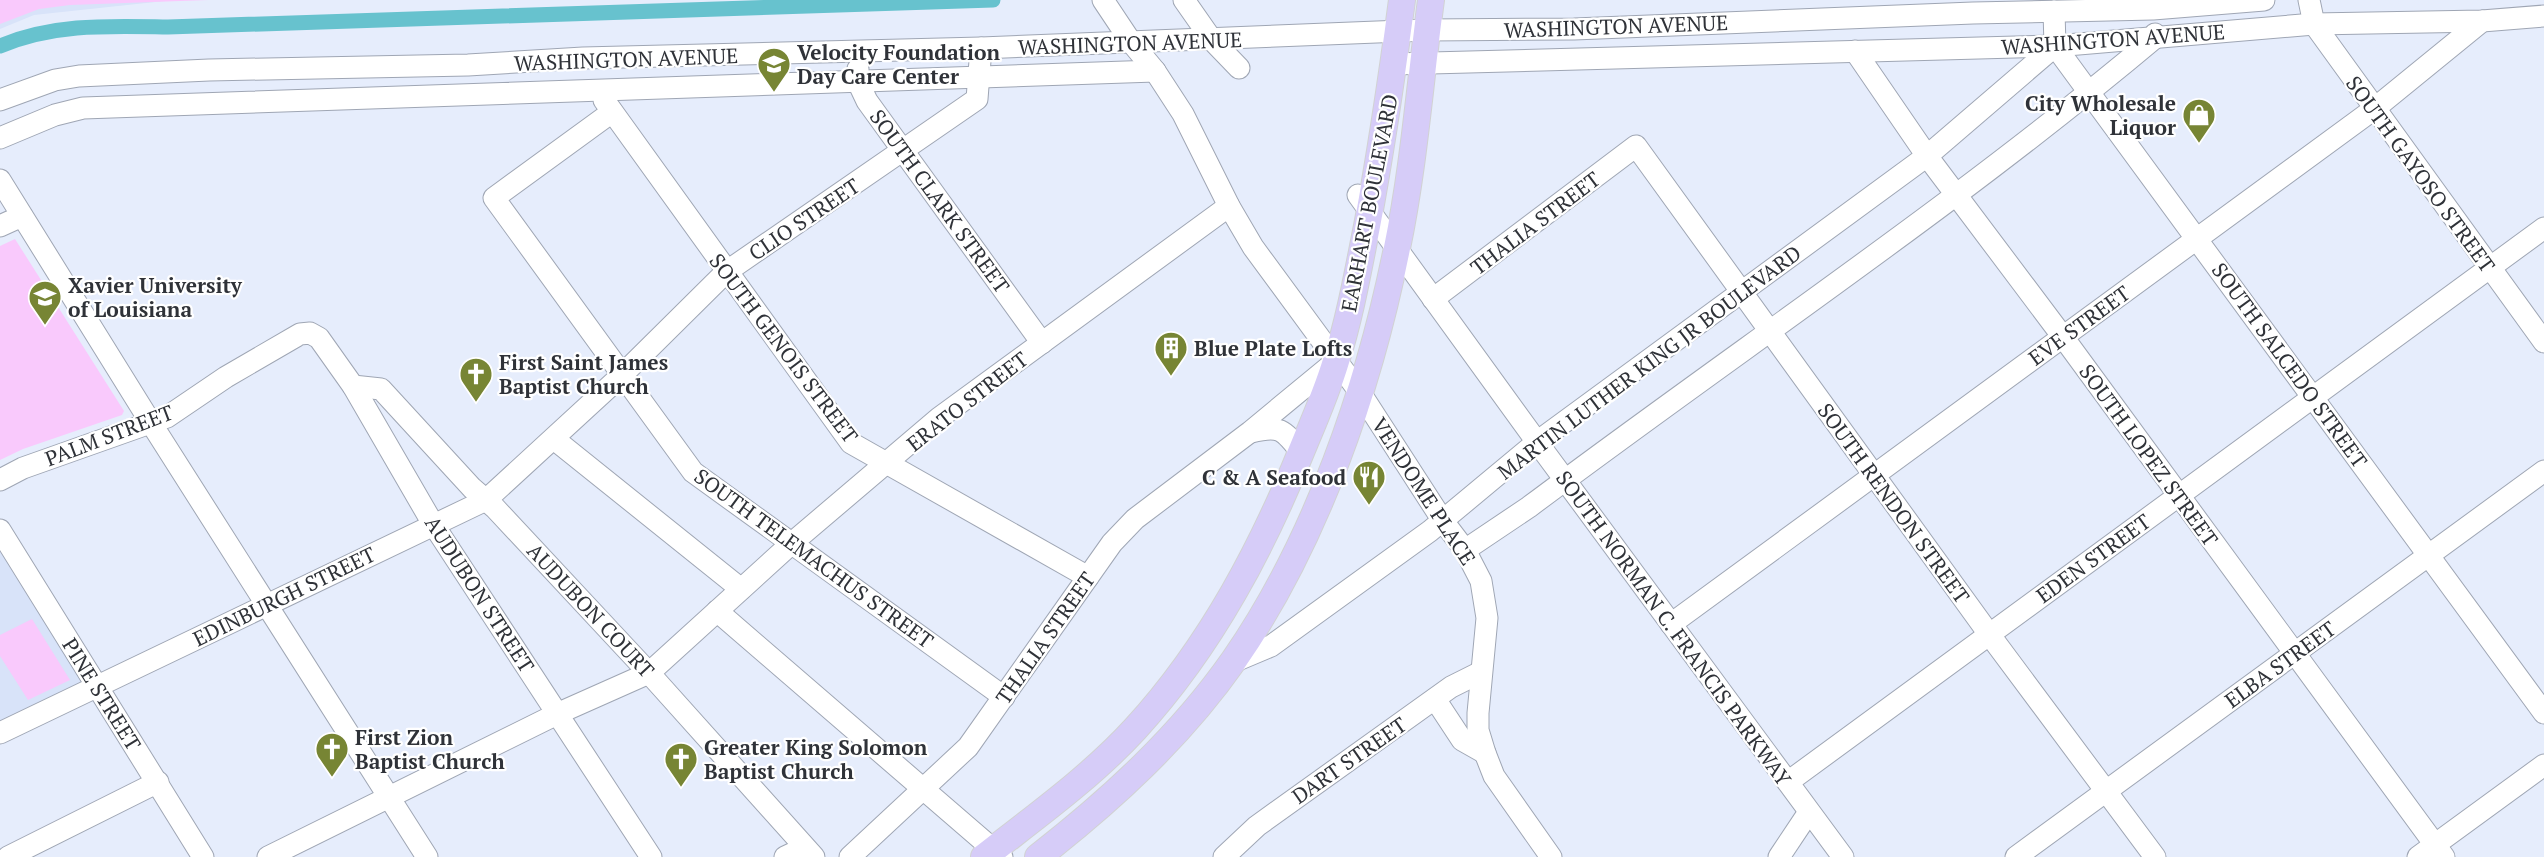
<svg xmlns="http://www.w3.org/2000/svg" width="2544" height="857" viewBox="0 0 2544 857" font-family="'PT Serif',serif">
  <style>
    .built { fill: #d8e3f9 }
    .green { fill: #f9c9fc }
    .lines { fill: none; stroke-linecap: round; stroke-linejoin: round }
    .canal { stroke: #67c2ce; stroke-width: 15 }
    .minor-casing { stroke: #9fa6b4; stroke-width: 23 }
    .major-casing { stroke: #d1d2d3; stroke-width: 28 }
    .minor { stroke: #fff; stroke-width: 21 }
    .major { stroke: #d6ccf8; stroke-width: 26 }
    .labels { text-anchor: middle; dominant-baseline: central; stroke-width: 4.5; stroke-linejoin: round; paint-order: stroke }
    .street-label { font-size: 21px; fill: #2f3238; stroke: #fff }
    .poi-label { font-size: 21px; font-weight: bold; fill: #2f3238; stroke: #fff; text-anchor: start }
  </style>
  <rect width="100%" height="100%" fill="#e6edfc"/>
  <g class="built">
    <path d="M 0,0 L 174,0 L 34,15 L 0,29 Z"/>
    <path d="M 0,531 L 96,685 L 0,733 Z"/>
  </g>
  <g class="green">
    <path d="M 0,0 L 208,0 L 70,5 L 39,9 L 0,24 Z"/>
    <path d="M 15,239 L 124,411 L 122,415 L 23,449 L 0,460 L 0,246 Z"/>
    <path d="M 32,619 L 70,680 L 28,700 L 0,656 L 0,635 Z"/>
  </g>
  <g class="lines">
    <path class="canal" d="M 0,46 C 55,23 110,26 168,27 L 993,0"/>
    <g class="minor-casing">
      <g id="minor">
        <path d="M 1103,0 L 1131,42 L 1155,71 L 1183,114 L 1229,206 L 1253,247 L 1361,394 L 1443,521 L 1465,550 L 1481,581 L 1487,618 L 1478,713 L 1478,730 L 1485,753 L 1494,776 L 1551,857"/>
        <path d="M 1184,0 L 1212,40 L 1239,68"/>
        <path d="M 2309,0 L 2314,24 L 2544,342"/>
        <path d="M 2054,11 L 2055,46 L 2544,713"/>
        <path d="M 1855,51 L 1927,156 L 2063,337 L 2444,857"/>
        <path d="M 1393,64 L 2055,46 L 2314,24 L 2482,21 L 2544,16"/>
        <path d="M 858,69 L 858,82 L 867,101 L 1042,343"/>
        <path d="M 0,100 L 55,80 L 79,76 L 209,70 L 468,65 L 583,58 L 981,48 L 1427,30 L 1574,29 L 1973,13 L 2153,9 L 2264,0"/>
        <path d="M 604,100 L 851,443 L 1088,577"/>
        <path d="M 612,112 L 494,198 L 693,472 L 1004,697"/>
        <path d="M 0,138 L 55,115 L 83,108 L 1155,71"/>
        <path d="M 0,180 L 151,423 L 427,857"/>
        <path d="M 1358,195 L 1537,442 L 1843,857"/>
        <path d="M 0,226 L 22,216"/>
        <path d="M 1433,299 L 1636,146 L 1989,634 L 2155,857"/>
        <path d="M 353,386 L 381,389 L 472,488 L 495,508 L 649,673 L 814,857"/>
        <path d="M 1251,432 C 1280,425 1283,429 1301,452"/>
        <path d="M 554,439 L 741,589"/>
        <path d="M 0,480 L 23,468 L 167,417 L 226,377 L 300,334 L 310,333 L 319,338 L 353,386 L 433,524 L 651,857"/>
        <path d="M 0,530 L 203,857"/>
        <path d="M 1465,550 L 1529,507 C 1738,350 1956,205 2156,37 L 2155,34"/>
        <path d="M 717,611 L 1002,857"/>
        <path d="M 1671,624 L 2374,109 L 2482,21"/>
        <path d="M 1233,662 L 1271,646 L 1430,531 L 1537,442 L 1927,156 L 2055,46"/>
        <path d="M 1435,699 L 1462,740 L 1485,753"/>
        <path d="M 0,733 L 486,500 L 622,375 L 726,272 L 977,99 L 981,48"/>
        <path d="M 1788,782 L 2544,228"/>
        <path d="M 8,857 L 158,782"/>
        <path d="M 268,857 L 559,713 L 649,673 L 792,543 L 939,418 L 1229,206"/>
        <path d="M 785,857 L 804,848"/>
        <path d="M 850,857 L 968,747 L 1112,543 L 1135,519 L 1250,432 L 1336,361"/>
        <path d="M 1224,857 L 1257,826 L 1451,687 L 1481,672"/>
        <path d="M 1779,857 L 1809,812"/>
        <path d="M 2016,857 L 2544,471"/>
        <path d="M 2418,857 L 2544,765"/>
      </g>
    </g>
    <g class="major-casing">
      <g id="major">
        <path d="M 984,857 C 1035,817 1091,777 1135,729 C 1212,645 1264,545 1306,440 C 1317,414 1328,388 1336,361 C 1350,317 1358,271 1367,226 C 1381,151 1392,76 1402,0"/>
        <path d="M 1038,857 C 1111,800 1180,737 1234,660 C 1316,542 1369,388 1397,248 C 1414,166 1420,82 1431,0"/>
      </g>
    </g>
    <use href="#minor" class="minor"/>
    <use href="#major" class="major"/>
  </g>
  <defs>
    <g id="school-pin" transform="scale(1.725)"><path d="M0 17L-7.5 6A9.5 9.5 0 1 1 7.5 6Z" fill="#778534" stroke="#fff"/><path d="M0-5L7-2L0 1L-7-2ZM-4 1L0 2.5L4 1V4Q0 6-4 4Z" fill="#fff"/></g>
    <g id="shop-pin" transform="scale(1.725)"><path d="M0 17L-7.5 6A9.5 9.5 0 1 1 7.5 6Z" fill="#778534" stroke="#fff"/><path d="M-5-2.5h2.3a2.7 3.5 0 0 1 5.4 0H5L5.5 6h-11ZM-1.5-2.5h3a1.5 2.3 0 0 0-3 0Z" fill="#fff"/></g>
    <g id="university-pin" transform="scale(1.725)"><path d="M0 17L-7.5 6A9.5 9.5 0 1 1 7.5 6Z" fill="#778534" stroke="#fff"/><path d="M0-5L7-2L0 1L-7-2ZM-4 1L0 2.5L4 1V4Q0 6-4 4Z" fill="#fff"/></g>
    <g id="building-pin" transform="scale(1.725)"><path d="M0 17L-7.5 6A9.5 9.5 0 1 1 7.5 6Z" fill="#778534" stroke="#fff"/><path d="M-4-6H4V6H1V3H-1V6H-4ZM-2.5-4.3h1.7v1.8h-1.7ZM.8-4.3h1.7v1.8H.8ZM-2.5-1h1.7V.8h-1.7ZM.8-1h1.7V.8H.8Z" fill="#fff"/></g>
    <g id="church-pin" transform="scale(1.725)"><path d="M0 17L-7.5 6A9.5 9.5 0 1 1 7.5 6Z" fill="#778534" stroke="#fff"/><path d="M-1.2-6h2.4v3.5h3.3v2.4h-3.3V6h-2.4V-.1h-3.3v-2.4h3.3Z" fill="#fff"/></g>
    <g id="restaurant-pin" transform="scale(1.725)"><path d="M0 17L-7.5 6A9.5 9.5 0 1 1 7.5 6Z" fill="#778534" stroke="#fff"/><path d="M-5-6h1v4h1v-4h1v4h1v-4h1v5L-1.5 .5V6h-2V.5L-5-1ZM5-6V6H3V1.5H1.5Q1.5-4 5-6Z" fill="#fff"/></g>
  </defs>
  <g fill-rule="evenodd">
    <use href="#school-pin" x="774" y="64"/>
    <use href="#shop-pin" x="2199" y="115"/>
    <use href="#university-pin" x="45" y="297"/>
    <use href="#building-pin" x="1171" y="348"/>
    <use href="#church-pin" x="476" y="374"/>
    <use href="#restaurant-pin" x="1369" y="477"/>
    <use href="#church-pin" x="332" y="749"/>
    <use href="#church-pin" x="681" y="759"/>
  </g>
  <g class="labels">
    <g class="street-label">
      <text transform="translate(1616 26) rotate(-2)">WASHINGTON AVENUE</text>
      <text transform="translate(2113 39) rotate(-4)">WASHINGTON AVENUE</text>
      <text transform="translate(1130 43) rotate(-2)">WASHINGTON AVENUE</text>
      <text transform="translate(626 59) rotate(-2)">WASHINGTON AVENUE</text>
      <text transform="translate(2421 174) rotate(54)">SOUTH GAYOSO STREET</text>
      <text transform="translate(940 201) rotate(54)">SOUTH CLARK STREET</text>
      <text transform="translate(1369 203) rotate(-79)">EARHART BOULEVARD</text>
      <text transform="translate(804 219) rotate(-34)">CLIO STREET</text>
      <text transform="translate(1535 223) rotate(-37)">THALIA STREET</text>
      <text transform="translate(2079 325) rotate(-36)">EVE STREET</text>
      <text transform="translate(784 348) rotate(53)">SOUTH GENOIS STREET</text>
      <text transform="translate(1649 362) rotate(-37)">MARTIN LUTHER KING JR BOULEVARD</text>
      <text transform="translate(2290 365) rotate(54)">SOUTH SALCEDO STREET</text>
      <text transform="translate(967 401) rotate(-38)">ERATO STREET</text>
      <text transform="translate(109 435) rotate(-21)">PALM STREET</text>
      <text transform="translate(2149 455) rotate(54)">SOUTH LOPEZ STREET</text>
      <text transform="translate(1424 491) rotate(57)">VENDOME PLACE</text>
      <text transform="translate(1894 503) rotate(54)">SOUTH RENDON STREET</text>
      <text transform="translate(814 558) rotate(36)">SOUTH TELEMACHUS STREET</text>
      <text transform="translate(2093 558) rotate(-36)">EDEN STREET</text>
      <text transform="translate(480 594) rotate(57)">AUDUBON STREET</text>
      <text transform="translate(284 596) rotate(-26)">EDINBURGH STREET</text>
      <text transform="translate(591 610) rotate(47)">AUDUBON COURT</text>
      <text transform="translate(1674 628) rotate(54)">SOUTH NORMAN C. FRANCIS PARKWAY</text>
      <text transform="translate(1045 638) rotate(-55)">THALIA STREET</text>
      <text transform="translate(2280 664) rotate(-36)">ELBA STREET</text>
      <text transform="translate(102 694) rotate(58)">PINE STREET</text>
      <text transform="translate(1349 760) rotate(-35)">DART STREET</text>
    </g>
    <g class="poi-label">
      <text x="797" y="52">Velocity Foundation<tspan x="797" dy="24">Day Care Center</tspan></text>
      <text x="2176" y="103" text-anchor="end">City Wholesale<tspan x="2176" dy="24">Liquor</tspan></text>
      <text x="68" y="285">Xavier University<tspan x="68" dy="24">of Louisiana</tspan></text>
      <text x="1194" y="348">Blue Plate Lofts</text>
      <text x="499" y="362">First Saint James<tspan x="499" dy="24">Baptist Church</tspan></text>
      <text x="1346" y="477" text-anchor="end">C &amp; A Seafood</text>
      <text x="355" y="737">First Zion<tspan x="355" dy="24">Baptist Church</tspan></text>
      <text x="704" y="747">Greater King Solomon<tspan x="704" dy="24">Baptist Church</tspan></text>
    </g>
  </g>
</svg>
